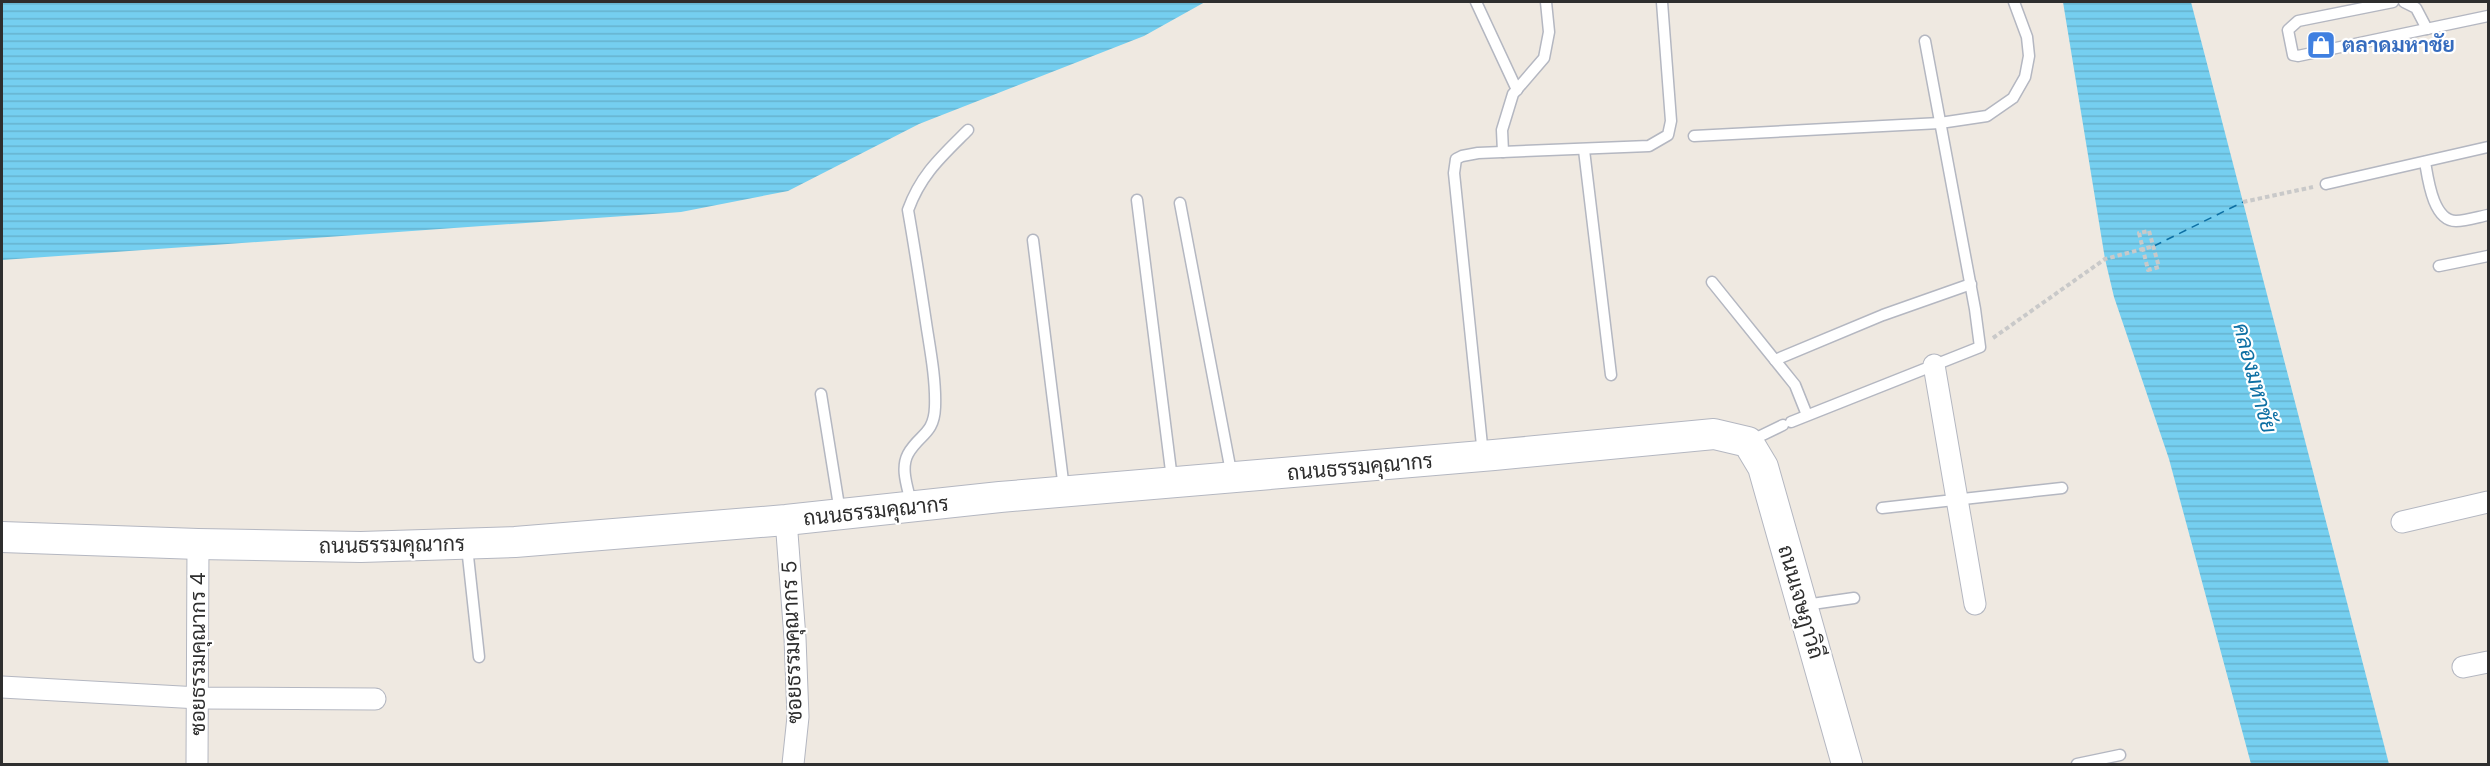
<svg xmlns="http://www.w3.org/2000/svg" width="2490" height="766" viewBox="0 0 2490 766" font-family="'DM Sans',Sarabun,sans-serif">
  <style>
    .water { fill: url(#water-rules) }
    .lines { fill: none; stroke-linecap: round; stroke-linejoin: round }
    .ferry { stroke: #0d6fa3; stroke-width: 1.5; stroke-dasharray: 8 6; stroke-linecap: butt }
    .lane-casing { stroke: #b4b7c1; stroke-width: 13 }
    .street-casing { stroke: #b4b7c1; stroke-width: 23 }
    .secondary-casing { stroke: #b4b7c1; stroke-width: 32 }
    .path { stroke: #c9c9c9; stroke-width: 4; stroke-dasharray: 4.5 3; stroke-linecap: butt }
    .lane { stroke: #fff; stroke-width: 10 }
    .street { stroke: #fff; stroke-width: 21 }
    .secondary { stroke: #fff; stroke-width: 30 }
    .labels { text-anchor: middle; dominant-baseline: central; stroke-width: 4.5; stroke-linejoin: round; paint-order: stroke }
    .shop-label { font-size: 21px; font-weight: bold; fill: #366cbe; stroke: #fff; text-anchor: start }
    .street-label { font-size: 21px; fill: #2e2e2e; stroke: #fff }
    .water-label { font-size: 22px; font-style: italic; fill: #0d6fa3; stroke: #fff }
  </style>
  <defs>
    <pattern id="water-rules" width="6" height="5" patternUnits="userSpaceOnUse" patternTransform="scale(1.5)"><rect width="6" height="5" fill="#75cff0"/><path d="M0 2.5h6" fill="none" stroke="#66b2ce"/></pattern>
  </defs>
  <rect width="100%" height="100%" fill="#efe9e1"/>
  <g class="water">
    <path d="M 2,2 L 1205,2 L 1144,36 L 919,124 L 788,191 L 681,212 L 2,260 Z"/>
    <path d="M 2063,2 L 2191,2 L 2389,764 L 2251,764 L 2169,459 L 2114,297 L 2105,259 Z"/>
  </g>
  <g class="lines">
    <path class="ferry" d="M 2154,246 L 2243,202"/>
    <g class="lane-casing">
      <g id="lane">
        <path d="M 1476,2 L 1517,90"/>
        <path d="M 2393,2 L 2298,21 L 2288,30 L 2293,55 L 2298,56 L 2488,16"/>
        <path d="M 2404,2 L 2416,8 L 2427,29"/>
        <path d="M 1694,136 L 1940,123 L 1987,116 L 2013,98 L 2025,77 L 2029,56 L 2027,37 L 2014,2"/>
        <path d="M 1584,150 L 1611,375"/>
        <path d="M 1503,152 L 1502,130 L 1513,94 L 1544,58 L 1549,32 L 1546,2"/>
        <path d="M 2425,162 C 2428,179 2433,221 2456,221 C 2466,221 2478,217 2488,215"/>
        <path d="M 2326,184 L 2488,147"/>
        <path d="M 1137,200 L 1172,479"/>
        <path d="M 1180,203 L 1232,477"/>
        <path d="M 1033,240 L 1064,489"/>
        <path d="M 2439,266 L 2488,256"/>
        <path d="M 1712,282 L 1795,385 L 1807,415"/>
        <path d="M 1775,360 L 1883,315 L 1971,284"/>
        <path d="M 821,394 L 840,512"/>
        <path d="M 1791,422 L 1980,347 L 1975,309 L 1925,41"/>
        <path d="M 1748,442 L 1783,425"/>
        <path d="M 1483,455 L 1454,173 L 1456,159 L 1462,156 L 1478,153 L 1649,146 L 1668,135 L 1671,121 L 1662,2"/>
        <path d="M 911,503 C 908,488 900,469 908,454 C 919,434 934,435 935,407 C 936,382 931,354 927,329 C 921,289 915,250 908,210 C 921,174 942,156 968,130"/>
        <path d="M 1882,508 L 2062,488"/>
        <path d="M 467,547 L 479,657"/>
        <path d="M 1805,605 L 1854,598"/>
        <path d="M 2077,764 L 2120,755"/>
      </g>
    </g>
    <g class="street-casing">
      <g id="street">
        <path d="M 1934,365 L 1975,604"/>
        <path d="M 786,520 L 795,638 L 798,717 L 793,764"/>
        <path d="M 2402,522 L 2488,502"/>
        <path d="M 2463,667 L 2488,662"/>
        <path d="M 2,687 L 199,698 L 375,699"/>
        <path d="M 197,764 L 198,544"/>
      </g>
    </g>
    <g class="secondary-casing">
      <path id="secondary" d="M 2,537 L 198,544 L 361,547 L 515,542 L 786,520 L 1000,497 L 1494,455 L 1714,434 L 1748,442 L 1763,467 L 1847,764"/>
    </g>
    <g class="path">
      <path d="M 2243,202 L 2313,187"/>
      <path d="M 2149,231 L 2159,267 L 2148,270 L 2139,233 Z"/>
      <path d="M 1993,338 L 2105,259 L 2154,246"/>
    </g>
    <use href="#lane" class="lane"/>
    <use href="#street" class="street"/>
    <use href="#secondary" class="secondary"/>
  </g>
  <defs>
    <g id="shop-square" transform="scale(1.5)"><rect x="-9" y="-9" width="18" height="18" rx="4" fill="#3f7fe0" stroke="#fff"/><path d="M-5-2.5h2.3a2.7 3.5 0 0 1 5.4 0H5L5.5 6h-11ZM-1.5-2.5h3a1.5 2.3 0 0 0-3 0Z" fill="#fff"/></g>
  </defs>
  <g fill-rule="evenodd">
    <use href="#shop-square" x="2321" y="45"/>
  </g>
  <g class="labels">
    <g class="shop-label">
      <text x="2342" y="45">ตลาดมหาชัย</text>
    </g>
    <g class="street-label">
      <text transform="translate(1360 467) rotate(-5)">ถนนธรรมคุณากร</text>
      <text transform="translate(876 511) rotate(-6)">ถนนธรรมคุณากร</text>
      <text transform="translate(392 545) rotate(-1)">ถนนธรรมคุณากร</text>
      <text transform="translate(1801 602) rotate(74)">ถนนเจษฎาวิถี</text>
      <text transform="translate(792 642) rotate(-92)">ซอยธรรมคุณากร 5</text>
      <text transform="translate(198 654) rotate(-90)">ซอยธรรมคุณากร 4</text>
    </g>
    <g class="water-label">
      <text transform="translate(2255 378) rotate(75)">คลองมหาชัย</text>
    </g>
  </g>
  <rect width="2490" height="766" fill="none" stroke="#2e2e2e" stroke-width="6"/>
</svg>
